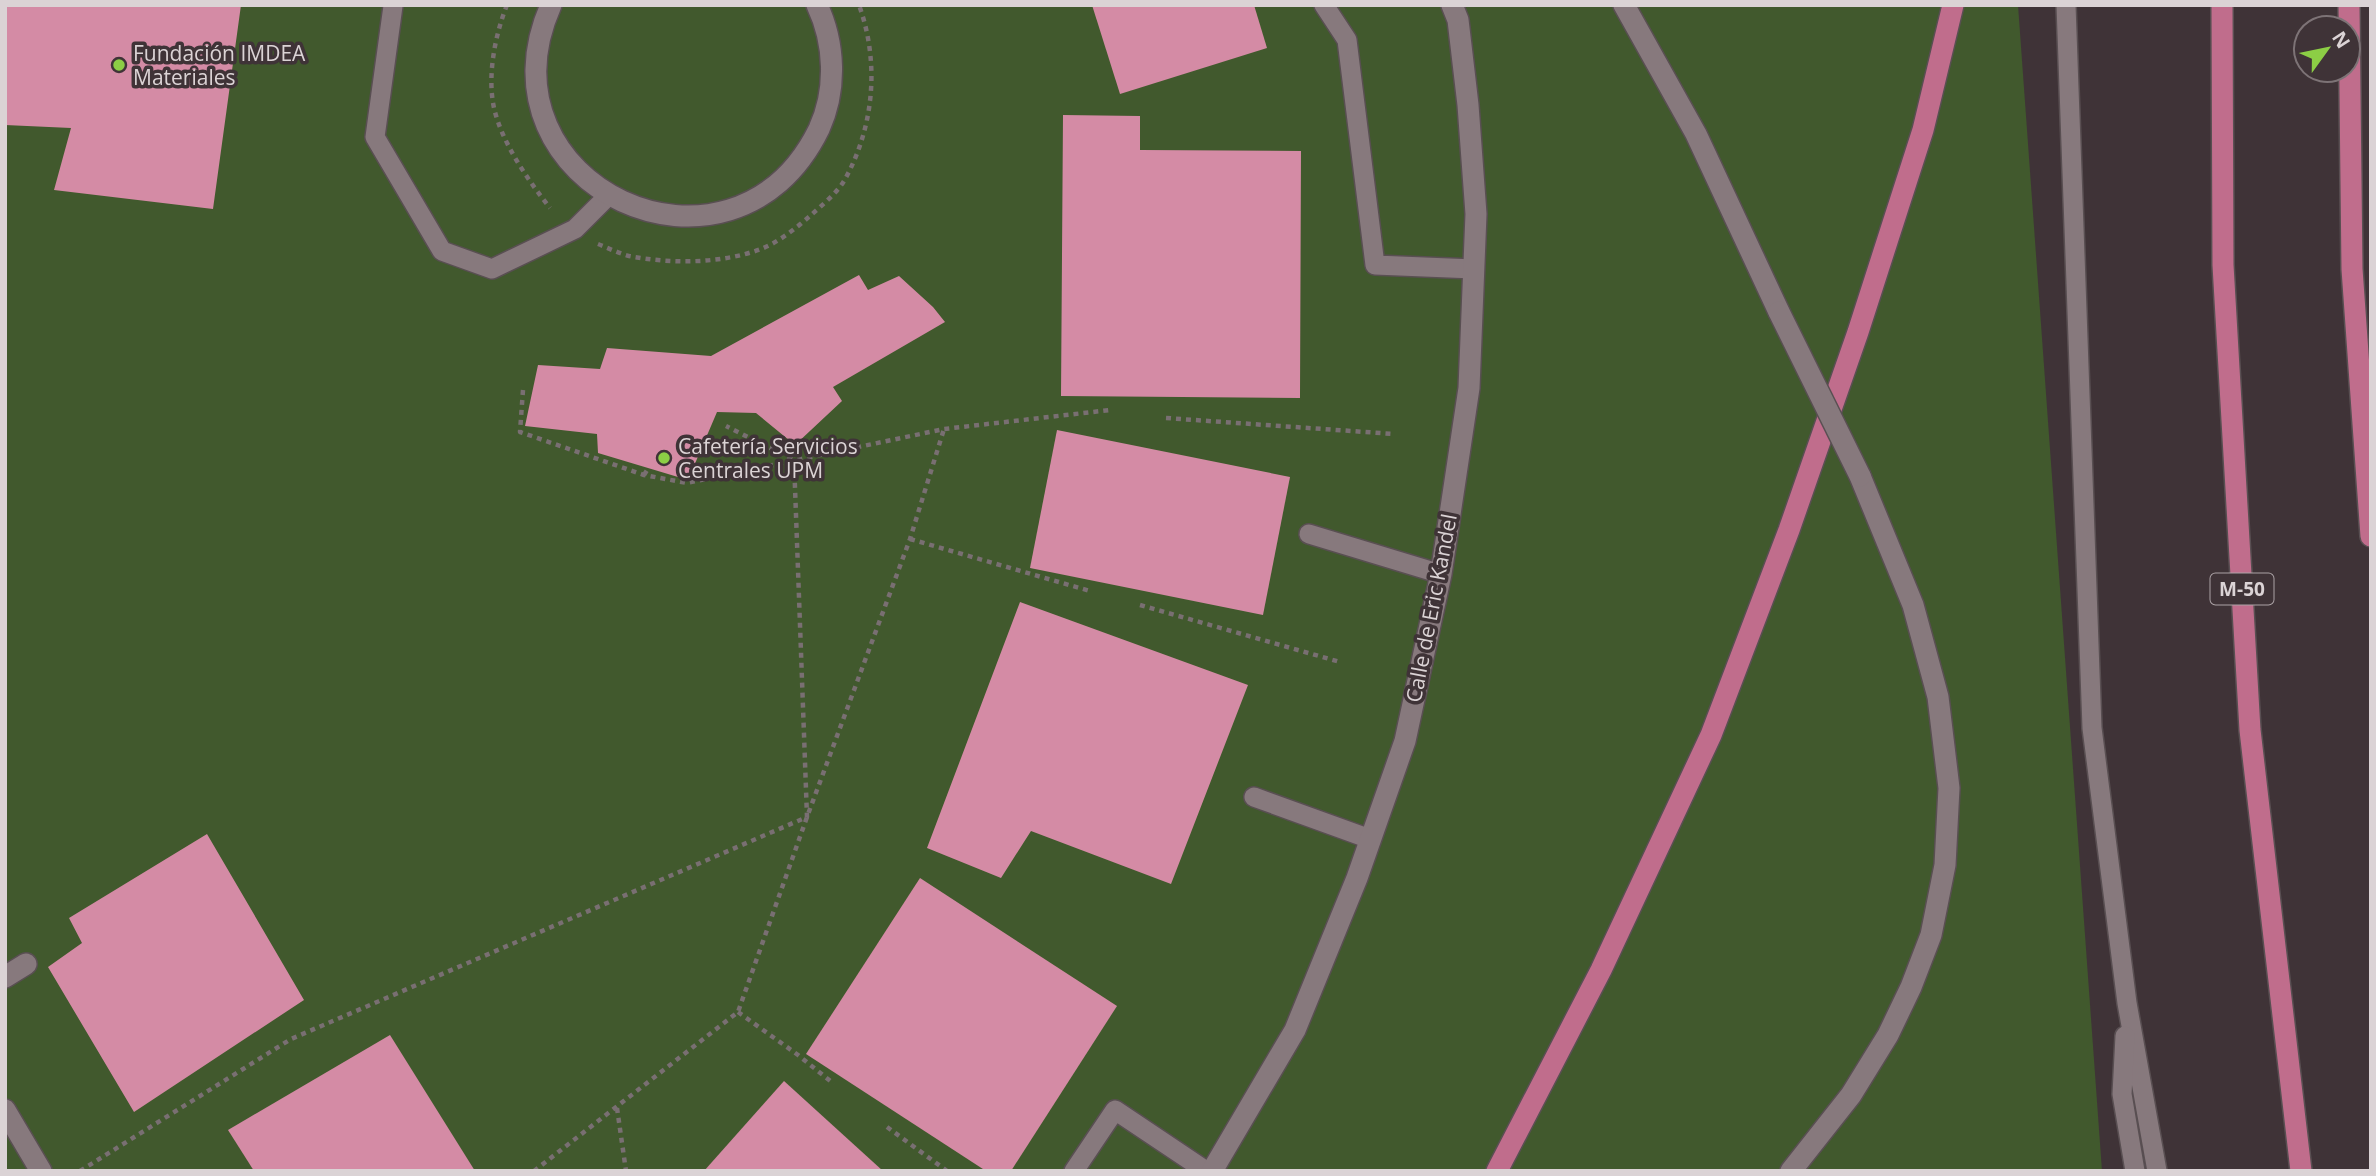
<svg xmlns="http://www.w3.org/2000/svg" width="2376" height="1176" viewBox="0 0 2376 1176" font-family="'Open Sans',sans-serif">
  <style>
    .green { fill: #41592d }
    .building { fill: #d48ba5 }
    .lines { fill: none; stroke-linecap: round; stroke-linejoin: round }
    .lane-casing { stroke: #594f52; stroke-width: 22 }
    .street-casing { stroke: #594f52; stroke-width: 24 }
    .highway-casing { stroke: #594f52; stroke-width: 24 }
    .path { stroke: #796f72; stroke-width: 4.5; stroke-dasharray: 5 5; stroke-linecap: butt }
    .lane { stroke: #87797d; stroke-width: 19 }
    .street { stroke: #87797d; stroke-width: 21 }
    .highway { stroke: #c06d8c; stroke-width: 21 }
    .street-bridge-casing { stroke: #594f52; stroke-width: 24; stroke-linecap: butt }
    .street-bridge { stroke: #87797d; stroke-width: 21 }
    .poi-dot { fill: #8cce45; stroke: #3f3337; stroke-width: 2.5 }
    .labels { text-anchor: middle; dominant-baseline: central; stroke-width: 7; stroke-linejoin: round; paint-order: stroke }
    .shield { fill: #3f3337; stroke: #aca3a6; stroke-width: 2 }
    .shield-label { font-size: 19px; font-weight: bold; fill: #dbd3d5 }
    .poi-label { font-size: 21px; fill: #dbd3d5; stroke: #3f3337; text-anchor: start }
    .street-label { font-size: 21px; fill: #dbd3d5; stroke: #3f3337 }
  </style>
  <rect width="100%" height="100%" fill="#3f3337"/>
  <path class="green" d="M 5,5 L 2018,5 L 2102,1171 L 5,1171 Z"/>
  <g class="building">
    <path d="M 5,5 L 241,5 L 213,209 L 54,190 L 71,128 L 5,125 Z"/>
    <path d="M 1092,5 L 1254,5 L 1267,48 L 1120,94 Z"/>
    <path d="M 1063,115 L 1140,116 L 1140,150 L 1301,151 L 1300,398 L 1061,396 Z"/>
    <path d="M 859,275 L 868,290 L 899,276 L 933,307 L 945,322 L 833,387 L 842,401 L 795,445 L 756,413 L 717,412 L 688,480 L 598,453 L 597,434 L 525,426 L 538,365 L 600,369 L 607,348 L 711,356 Z"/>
    <path d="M 1057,430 L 1290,477 L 1263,615 L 1030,568 Z"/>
    <path d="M 1020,602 L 1248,685 L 1171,884 L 1031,831 L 1001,878 L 927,848 Z"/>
    <path d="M 207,834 L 304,1000 L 134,1112 L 48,967 L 82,943 L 69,918 Z"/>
    <path d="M 920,878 L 1117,1006 L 1011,1171 L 986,1171 L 806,1054 Z"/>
    <path d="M 390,1035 L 475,1171 L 254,1171 L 228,1130 Z"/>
    <path d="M 784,1081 L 883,1171 L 704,1171 Z"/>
  </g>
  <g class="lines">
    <g class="lane-casing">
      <g id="lane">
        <path d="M 1324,5 L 1347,40 L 1375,265 L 1474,269"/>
        <path d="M 2066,5 L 2092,728 L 2127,1003 L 2157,1171"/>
        <path d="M 393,6 L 375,137 L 442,251 L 492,269 L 575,229 L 608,196"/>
        <path d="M 1309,534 L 1441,574"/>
        <path d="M 1254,797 L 1370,839"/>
        <path d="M 2125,1036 L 2122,1094 L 2135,1171"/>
        <path d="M 1074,1171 L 1115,1110 L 1206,1171"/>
      </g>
    </g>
    <g class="street-casing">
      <g id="street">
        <path d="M 551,5 C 471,185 732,307 819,129 C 837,90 835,43 817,5"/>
        <path d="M 1624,5 L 1696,134 L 1779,312"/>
        <path d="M 5,977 L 26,964"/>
        <path d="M 5,1110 L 41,1171"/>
        <path d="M 1212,1171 L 1295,1030 L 1357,878 L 1405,741 L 1441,574 L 1469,388 L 1476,214 L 1468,105 L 1458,20 L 1452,5"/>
        <path d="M 1791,1171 L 1851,1095 L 1888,1035 L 1911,987 L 1931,935 L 1945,865 L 1949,788 L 1938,697 L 1913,605 L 1860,476"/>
      </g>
    </g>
    <g class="highway-casing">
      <g id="highway">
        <path d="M 2222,5 L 2223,265 L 2250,730 L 2301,1171"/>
        <path d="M 2349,5 L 2352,269 L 2371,536"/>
        <path d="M 1497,1171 L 1601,970 L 1711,735 L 1789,530 L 1858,332 L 1923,130 L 1953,5"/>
      </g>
    </g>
    <g class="path">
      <path d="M 507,5 C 495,35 487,76 494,108 C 502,143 528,180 550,208"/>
      <path d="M 598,244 C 608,248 618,253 629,256 C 670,264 721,264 761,249 C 779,242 796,228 810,216 C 821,206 836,194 844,181 C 874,128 880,63 859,5"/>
      <path d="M 523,390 L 520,432 L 644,475 L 687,483 L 944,429 L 1110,410"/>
      <path d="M 1166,418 L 1394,434"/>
      <path d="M 644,475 L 649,467"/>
      <path d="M 910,539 L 1090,591"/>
      <path d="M 1140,605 L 1340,662"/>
      <path d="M 738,1012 L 798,1055 L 834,1084"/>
      <path d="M 617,1108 L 626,1171"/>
      <path d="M 887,1127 L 947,1171"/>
      <path d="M 80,1171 L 291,1039 L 807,817 L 794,460 L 726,426"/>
      <path d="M 534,1171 L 738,1012 L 807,817 L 910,539 L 944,429"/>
    </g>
    <use href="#lane" class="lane"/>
    <use href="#street" class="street"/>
    <use href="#highway" class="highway"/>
    <g class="street-bridge-casing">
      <path id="street-bridge" d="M 1779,312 L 1860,476"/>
    </g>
    <use href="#street-bridge" class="street-bridge"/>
  </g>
  <g class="poi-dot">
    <circle cx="119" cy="65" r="7"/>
    <circle cx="664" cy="458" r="7"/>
  </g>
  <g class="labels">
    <rect class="shield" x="2210.5" y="573.5" width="63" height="31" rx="5"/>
    <g class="shield-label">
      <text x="2242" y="589">M-50</text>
    </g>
    <g class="poi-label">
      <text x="133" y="53">Fundación IMDEA<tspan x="133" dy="24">Materiales</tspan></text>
      <text x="678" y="446">Cafetería Servicios<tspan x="678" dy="24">Centrales UPM</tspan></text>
    </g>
    <g class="street-label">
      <text transform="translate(1431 608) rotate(-79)">Calle de Eric Kandel</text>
    </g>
  </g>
  <rect width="2376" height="1176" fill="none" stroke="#dbd3d5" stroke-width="14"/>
  <g transform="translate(2327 49) rotate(57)"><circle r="33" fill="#3f3337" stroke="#7d7376" stroke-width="2"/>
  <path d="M0-5L12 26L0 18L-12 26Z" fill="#8cce45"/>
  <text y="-10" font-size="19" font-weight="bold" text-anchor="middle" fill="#dbd3d5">N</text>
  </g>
</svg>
